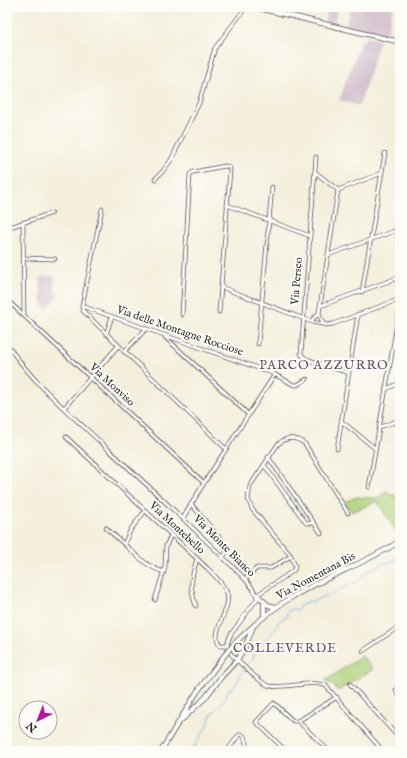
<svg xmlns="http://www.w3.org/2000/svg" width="407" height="758" viewBox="0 0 407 758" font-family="'IM FELL English',serif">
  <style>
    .industrial { fill: #d1bdcb }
    .green { fill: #afd27b; stroke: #6d7e53 }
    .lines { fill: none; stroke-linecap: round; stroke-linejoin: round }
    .stream { stroke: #6bb0e1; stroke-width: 1 }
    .minor-casing { stroke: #494846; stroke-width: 4.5 }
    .major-casing { stroke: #494846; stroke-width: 5.5 }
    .minor { stroke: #fff; stroke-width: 3 }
    .major { stroke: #fff; stroke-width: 4 }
    .major-bridge-casing { stroke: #494846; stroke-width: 5.5; stroke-linecap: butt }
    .major-bridge { stroke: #fff; stroke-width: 4 }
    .labels { text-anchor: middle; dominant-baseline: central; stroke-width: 4; stroke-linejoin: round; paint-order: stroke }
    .street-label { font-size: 11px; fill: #2b2b2b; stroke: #fdfcf7 }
    .quarter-label { font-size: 13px; letter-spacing: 1px; fill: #695466; stroke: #fdfcf7 }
  </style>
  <rect width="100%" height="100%" fill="#fdfcf7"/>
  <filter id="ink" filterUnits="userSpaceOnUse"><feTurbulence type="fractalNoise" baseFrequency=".025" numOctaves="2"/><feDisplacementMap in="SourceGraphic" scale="8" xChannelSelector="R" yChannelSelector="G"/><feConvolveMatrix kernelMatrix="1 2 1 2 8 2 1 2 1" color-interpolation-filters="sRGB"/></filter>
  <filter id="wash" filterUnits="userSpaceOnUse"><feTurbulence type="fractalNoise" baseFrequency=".012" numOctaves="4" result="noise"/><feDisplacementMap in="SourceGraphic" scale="16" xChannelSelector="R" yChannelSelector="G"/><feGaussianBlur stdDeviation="0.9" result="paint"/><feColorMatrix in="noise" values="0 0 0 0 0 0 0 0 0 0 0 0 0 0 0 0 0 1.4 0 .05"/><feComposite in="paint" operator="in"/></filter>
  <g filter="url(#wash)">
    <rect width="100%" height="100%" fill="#f4efdc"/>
    <g class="industrial">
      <path d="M 329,7 L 339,7 L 333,25 L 324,22 Z"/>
      <path d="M 351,7 L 393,7 L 386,38 L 345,27 Z"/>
      <path d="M 366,37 L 380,40 L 359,106 L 339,100 L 361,41 L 364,41 Z"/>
      <path d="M 54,276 L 55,291 L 59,296 L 46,310 L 42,303 L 40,277 Z"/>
    </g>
    <g class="green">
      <path d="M 386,491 L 400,499 L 400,533 L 398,534 L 377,501 L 352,512 L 345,502 L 356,497 L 378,498 Z"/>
      <path d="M 362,656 L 373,669 L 338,691 L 333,685 L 325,681 Z"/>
    </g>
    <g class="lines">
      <g class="stream">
        <path d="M 247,666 L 254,656 L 258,646 L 264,642 L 278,625 L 278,622 L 287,616 L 287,612 L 292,609 L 298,610 L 300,606 L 309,601 L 313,602 L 320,598 L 337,592 L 345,587 L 358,581 L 363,575 L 383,563 L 392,561 L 400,556"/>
        <path d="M 193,751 L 194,747 L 208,724 L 211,715 L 225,699 L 228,690 L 233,688 L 244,670"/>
      </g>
    </g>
  </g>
  <g filter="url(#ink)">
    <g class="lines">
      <g class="minor-casing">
        <g id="minor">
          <path d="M 316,157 L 301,354 L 306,359 L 349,373"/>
          <path d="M 315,172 L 338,190 L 382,173"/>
          <path d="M 155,179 L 163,171 L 171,160 L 199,103 L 215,48 L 246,7"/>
          <path d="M 227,205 L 310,236"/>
          <path d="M 23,223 L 24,316"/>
          <path d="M 7,228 L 52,213"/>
          <path d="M 328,255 L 400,229"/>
          <path d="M 23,258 L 55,259"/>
          <path d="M 221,287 L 312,322 L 327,325 L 333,324 L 400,299"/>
          <path d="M 362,292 L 385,153"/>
          <path d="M 7,300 L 204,483"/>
          <path d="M 82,306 L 102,209"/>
          <path d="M 320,306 L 400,277"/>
          <path d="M 182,315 L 190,174 L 193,172 L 225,166 L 229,167 L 230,170 L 219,312"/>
          <path d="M 311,321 L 319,313"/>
          <path d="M 324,324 L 321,319 L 319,313 L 338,190"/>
          <path d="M 106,334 L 112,317"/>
          <path d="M 165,337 L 249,415"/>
          <path d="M 7,344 C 34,385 74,417 110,451 C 156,493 201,535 245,579 C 249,584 257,592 257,599 L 231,634 L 228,641 L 227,647 L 231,654 C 238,661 261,684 270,686 C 286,689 313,679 326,686 L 383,751"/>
          <path d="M 258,344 L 272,187"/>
          <path d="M 124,352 L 146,329"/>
          <path d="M 386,389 L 400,383"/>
          <path d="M 64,408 L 118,346"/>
          <path d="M 341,421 L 376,449"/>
          <path d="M 380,427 L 400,420"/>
          <path d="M 66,437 L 207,568 C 214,575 224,584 227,593 C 232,609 209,633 220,645 L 227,645"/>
          <path d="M 226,449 L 83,311 L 82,306 L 272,373 L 294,385 L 297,385 L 307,379"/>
          <path d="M 337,449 L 358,314"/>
          <path d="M 268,457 L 321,533"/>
          <path d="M 264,465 L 306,523 L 314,523"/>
          <path d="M 369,487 L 400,306"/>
          <path d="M 191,504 L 229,549 L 223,557"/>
          <path d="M 145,511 L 131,529 L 124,544 C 136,555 147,567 164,572"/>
          <path d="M 183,518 L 204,483 L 275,374"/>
          <path d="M 106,528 L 124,544"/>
          <path d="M 245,579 L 257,568 L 271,568 L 291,556"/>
          <path d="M 257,595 L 290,573 L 294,570 L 295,566 L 291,556 L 252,509 L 248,499 L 250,486 L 278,444 C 288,436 296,437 305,444 L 348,513"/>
          <path d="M 155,600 L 165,567 L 166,546 L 171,535"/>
          <path d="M 196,606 C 189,587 191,578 197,559"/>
          <path d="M 363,651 L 400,626"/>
          <path d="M 350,684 L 400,739"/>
          <path d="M 400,684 L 396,690 L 400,697"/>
          <path d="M 227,751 L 238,736 L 241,734 L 244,736 L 248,751"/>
          <path d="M 286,751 L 256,722 L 274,703 L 293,721 L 298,721"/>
          <path d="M 329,751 L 298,721 L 337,697"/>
        </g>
      </g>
      <g class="major-casing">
        <g id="major">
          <path d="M 254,7 L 400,42"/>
          <path d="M 257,595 L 268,605 L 276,607"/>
          <path d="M 264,617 L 264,602"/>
          <path d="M 233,645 C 251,627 270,610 292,597 C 327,576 366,563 400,541"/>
          <path d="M 176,725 L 205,698 L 222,676 L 237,660 L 245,647 L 253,627"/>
          <path d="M 161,751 L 197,692 L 224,656"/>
        </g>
      </g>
      <use href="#minor" class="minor"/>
      <use href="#major" class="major"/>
      <g class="major-bridge-casing">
        <path id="major-bridge" d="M 224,656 L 233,645"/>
      </g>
      <use href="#major-bridge" class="major-bridge"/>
    </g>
  </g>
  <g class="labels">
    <g class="street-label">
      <text transform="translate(297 281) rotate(-85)">Via Perseo</text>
      <text transform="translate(180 331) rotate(19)">Via delle Montagne Rocciose</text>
      <text transform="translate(112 385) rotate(43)">Via Monviso</text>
      <text transform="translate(177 528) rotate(43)">Via Montebello</text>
      <text transform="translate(224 546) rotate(45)">Via Monte Bianco</text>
      <text transform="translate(316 576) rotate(-28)">Via Nomentana Bis</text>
    </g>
    <g class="quarter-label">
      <text x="324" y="365">PARCO AZZURRO</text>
      <text x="285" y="648">COLLEVERDE</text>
    </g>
  </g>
  <rect width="407" height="758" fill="none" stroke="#fdfcf7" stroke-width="24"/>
  <g transform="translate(38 720) rotate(223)"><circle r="19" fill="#fdfcf7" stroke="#a9a8a5"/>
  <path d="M0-3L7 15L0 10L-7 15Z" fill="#b5179e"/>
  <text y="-6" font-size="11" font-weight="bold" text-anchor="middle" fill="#2b2b2b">N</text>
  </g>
</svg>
